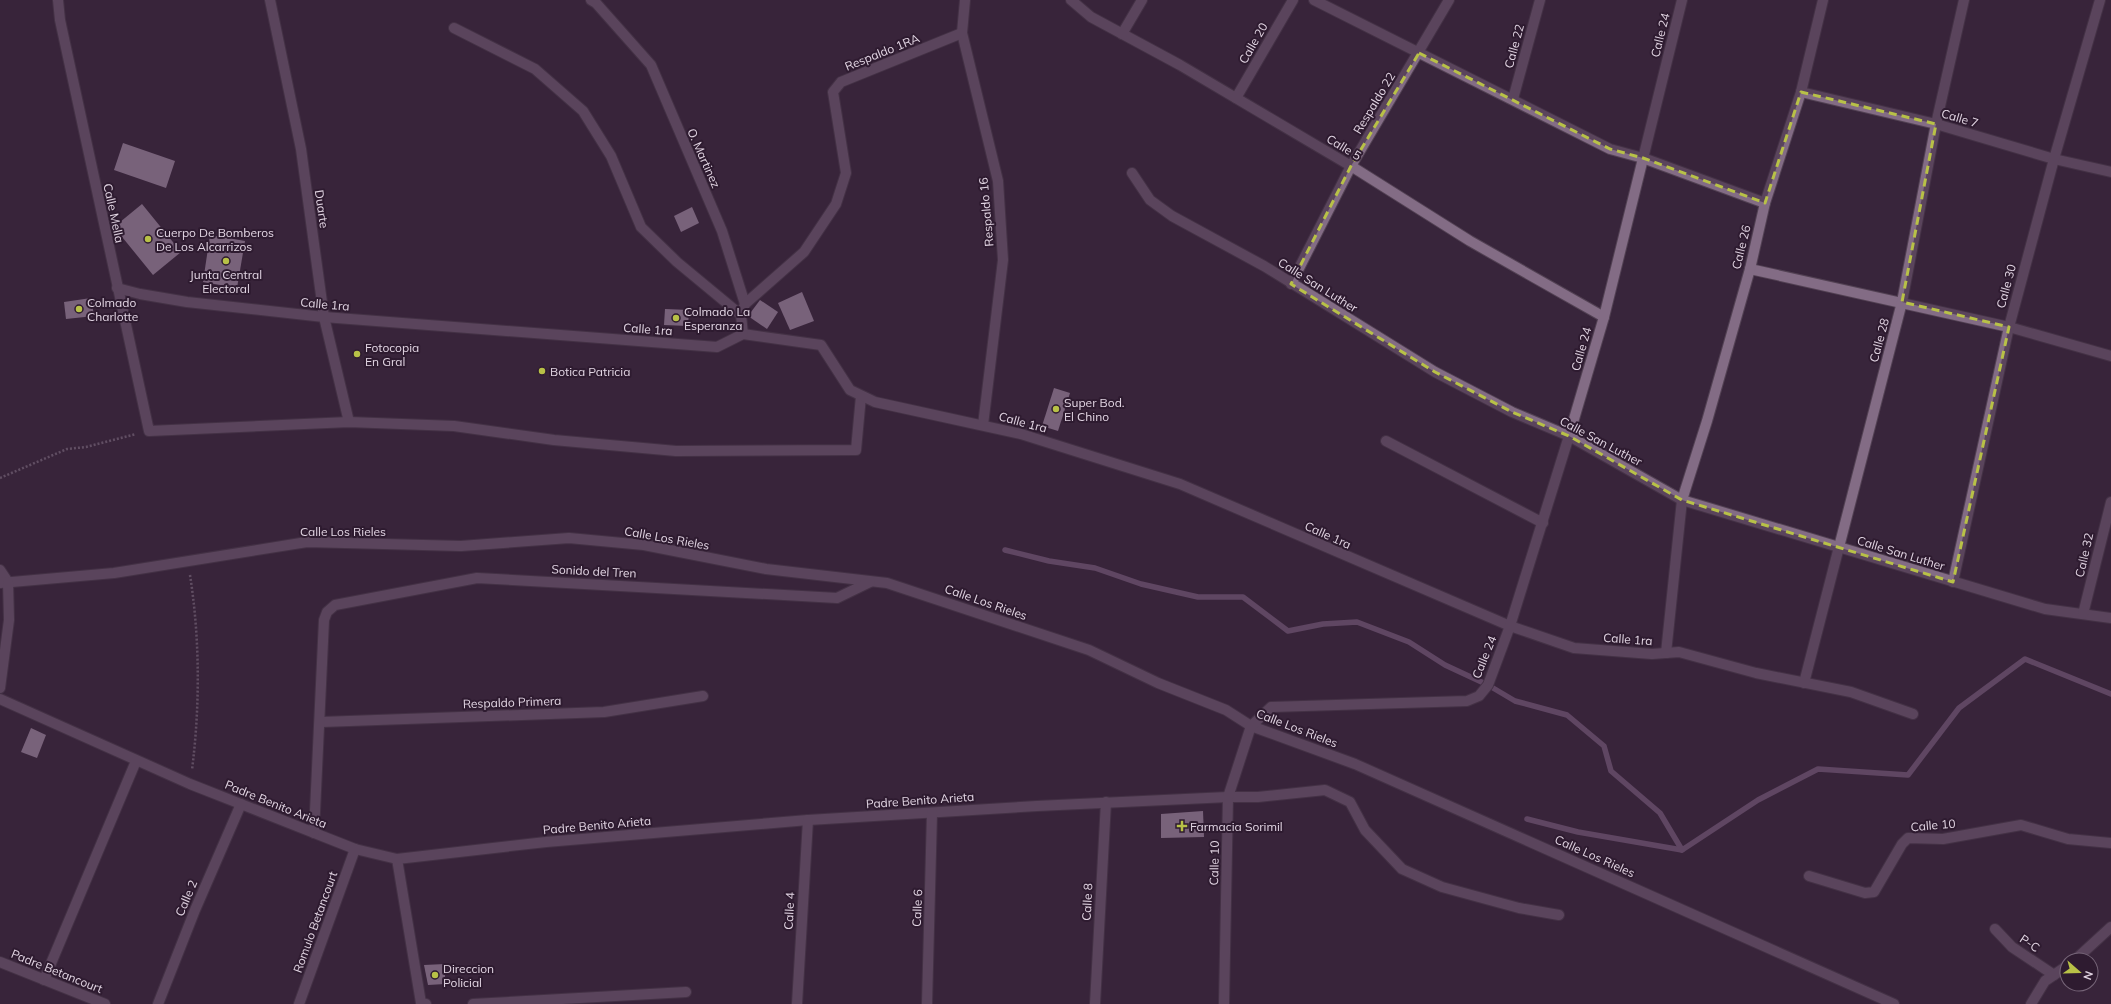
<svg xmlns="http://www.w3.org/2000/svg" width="2111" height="1004" viewBox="0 0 2111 1004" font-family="Mulish,sans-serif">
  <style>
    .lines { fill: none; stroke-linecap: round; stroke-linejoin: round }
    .stream { stroke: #8f6f93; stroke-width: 5.5 }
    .building { fill: #c6adc8 }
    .minor-casing { stroke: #524153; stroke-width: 12 }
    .path { stroke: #928294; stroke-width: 2.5; stroke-dasharray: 2 2; stroke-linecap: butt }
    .minor { stroke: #836c85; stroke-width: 10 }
    .marked { fill: none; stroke: #b8c147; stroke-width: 3; stroke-dasharray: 8 5; stroke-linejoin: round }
    .poi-dot { fill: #b8c147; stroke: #2e1b30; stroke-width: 1.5 }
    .labels { text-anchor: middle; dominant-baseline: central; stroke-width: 4; stroke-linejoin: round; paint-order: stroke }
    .street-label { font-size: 12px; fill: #e2d5e3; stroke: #2e1b30 }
    .poi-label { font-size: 12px; fill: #e2d5e3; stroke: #2e1b30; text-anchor: start }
  </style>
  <rect width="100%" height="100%" fill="#38253b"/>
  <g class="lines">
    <g class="stream">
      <path d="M 1005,550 L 1049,561 L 1095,568 L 1141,584 L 1198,597 L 1243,597 L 1288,631 L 1323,624 L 1357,622 L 1409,642 L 1445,665 L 1488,685 L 1515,701 L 1567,715 L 1604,746 L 1611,771 L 1660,813 L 1682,850"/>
      <path d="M 1527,819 L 1578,832 L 1682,850 L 1758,800 L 1818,769 L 1908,775 L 1959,708 L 2025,659 L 2111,694"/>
    </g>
  </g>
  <g class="building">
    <path d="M 123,143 L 175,161 L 166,188 L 114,170 Z"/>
    <path d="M 142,204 L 181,252 L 153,275 L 114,227 Z"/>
    <path d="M 692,207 L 699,223 L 681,232 L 674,216 Z"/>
    <path d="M 210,235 L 245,241 L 237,288 L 203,282 Z"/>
    <path d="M 802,292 L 814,321 L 790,330 L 778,303 Z"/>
    <path d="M 91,298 L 94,316 L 66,319 L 64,302 Z"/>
    <path d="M 760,300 L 778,312 L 767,329 L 748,316 Z"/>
    <path d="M 665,309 L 689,310 L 688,326 L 664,325 Z"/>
    <path d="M 1054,388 L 1070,393 L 1058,431 L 1042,426 Z"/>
    <path d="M 31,728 L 46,735 L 37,758 L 21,752 Z"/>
    <path d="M 1203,811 L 1204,837 L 1161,838 L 1161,814 Z"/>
    <path d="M 445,964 L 445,984 L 428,985 L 424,965 Z"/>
  </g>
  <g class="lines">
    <g class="minor-casing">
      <g id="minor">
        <path d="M 58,0 L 60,20 L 149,431 L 349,422 L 454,426 L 554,440 L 676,451 L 856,450 L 861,396"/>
        <path d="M 270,0 L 301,149 L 324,317 L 349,422"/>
        <path d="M 591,0 L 596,3 L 651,65 L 722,231 L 745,304"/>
        <path d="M 965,0 L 962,33 L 998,181 L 1003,260 L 983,425"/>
        <path d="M 1071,0 L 1091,17 L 1180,65 L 1351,166 L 1470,241 L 1604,317"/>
        <path d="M 1314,0 L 1610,149 L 1643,158 L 1765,203"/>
        <path d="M 454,28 L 535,69 L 583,111 L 611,156 L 641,227 L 677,262 L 741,315"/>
        <path d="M 1122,34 L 1142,0"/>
        <path d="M 1801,92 L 1936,124 L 2054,159 L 2111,172"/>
        <path d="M 1236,98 L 1293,0"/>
        <path d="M 1513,99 L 1540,0"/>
        <path d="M 1132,173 L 1150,200 L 1172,216 L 1264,266 L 1435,372 L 1512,412 L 1569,436 L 1682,500 L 2045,609 L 2111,618"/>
        <path d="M 1750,269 L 2009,327 L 2111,356"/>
        <path d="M 1291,284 L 1351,166 L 1449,0"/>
        <path d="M 117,288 L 140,294 L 187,302 L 324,317 L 717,347 L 743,334 L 821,345 L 850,390 L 875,402 L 1021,434 L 1180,484 L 1510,626 L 1574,648 L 1652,654 L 1679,652 L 1756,673 L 1851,692 L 1913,714"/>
        <path d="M 743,334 L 741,315 L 745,304 L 804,252 L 836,204 L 846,173 L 833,92 L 841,82 L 962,33"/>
        <path d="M 1386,441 L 1543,523"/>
        <path d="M 0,570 L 8,582"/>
        <path d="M 1953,582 L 2009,327 L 2054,159 L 2100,0"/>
        <path d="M 0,583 L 114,573 L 307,542 L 461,546 L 569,538 L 644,545 L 766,569 L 887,583 L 1089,650 L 1158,683 L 1226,710 L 1251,726 L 1355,764 L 1894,1004"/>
        <path d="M 2083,614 L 2111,502"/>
        <path d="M 1666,653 L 1682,500 L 1707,421 L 1750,269 L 1765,203 L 1801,92 L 1823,0"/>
        <path d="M 1804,683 L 1902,302 L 1936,124 L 1964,0"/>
        <path d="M 0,688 L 9,620 L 8,582"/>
        <path d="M 0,699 L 190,784 L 355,849 L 397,859 L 546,842 L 808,820 L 1037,806 L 1228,797 L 1258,797 L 1325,790 L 1350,802 L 1365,830 L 1402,869 L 1442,887 L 1519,908 L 1559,915"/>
        <path d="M 321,722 L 604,712 L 703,696"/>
        <path d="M 314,833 L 324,620 L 327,612 L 335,605 L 477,578 L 837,598 L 870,582"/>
        <path d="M 397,859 L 421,1003 L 426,1004"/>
        <path d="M 1809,876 L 1865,893 L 1874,892 L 1902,844 L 1908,838 L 1943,839 L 2021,825 L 2068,839 L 2111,843"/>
        <path d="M 1995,929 L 2012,947 L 2054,975"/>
        <path d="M 2075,960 L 2111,927"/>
        <path d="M 0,962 L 105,1004"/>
        <path d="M 44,980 L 136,761"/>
        <path d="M 158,1004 L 195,910 L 241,804"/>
        <path d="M 299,1004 L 355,849"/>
        <path d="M 473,1004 L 686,992"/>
        <path d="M 797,1004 L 808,820"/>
        <path d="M 927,1004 L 932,813"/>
        <path d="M 1095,1004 L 1106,802"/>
        <path d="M 1224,1004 L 1228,797 L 1251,726 L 1271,707 L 1467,701 L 1479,696 L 1488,685 L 1510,626 L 1569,436 L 1604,317 L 1682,0"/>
        <path d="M 2031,1004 L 2045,981 L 2067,966"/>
      </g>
    </g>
    <g class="path">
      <path d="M 0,478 L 67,449 L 86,447 L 136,434"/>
      <path d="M 190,575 C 200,639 200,706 192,770"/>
    </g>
    <use href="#minor" class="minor"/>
  </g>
  <path d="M0 0H2111V1004H0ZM 1419,53 L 1610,149 L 1643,158 L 1765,203 L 1801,92 L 1936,124 L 1902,302 L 2009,327 L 1953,582 L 1682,500 L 1569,436 L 1512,412 L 1435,372 L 1291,284 L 1351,166 Z" fill="#38253b" fill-opacity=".55" fill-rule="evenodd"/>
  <path class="marked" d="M 1419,53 L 1610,149 L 1643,158 L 1765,203 L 1801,92 L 1936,124 L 1902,302 L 2009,327 L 1953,582 L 1682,500 L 1569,436 L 1512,412 L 1435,372 L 1291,284 L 1351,166 Z"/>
  <g class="poi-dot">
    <circle cx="148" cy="239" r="4"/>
    <circle cx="226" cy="261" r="4"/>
    <circle cx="79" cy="309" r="4"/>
    <circle cx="676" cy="318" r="4"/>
    <circle cx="357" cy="354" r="4"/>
    <circle cx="542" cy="371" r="4"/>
    <circle cx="1056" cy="409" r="4"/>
    <path d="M1180 820h4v4h4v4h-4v4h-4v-4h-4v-4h4z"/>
    <circle cx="435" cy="975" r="4"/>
  </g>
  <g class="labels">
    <g class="street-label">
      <text transform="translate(1660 35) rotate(-76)">Calle 24</text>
      <text transform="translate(1253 43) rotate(-60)">Calle 20</text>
      <text transform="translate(1514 46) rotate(-75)">Calle 22</text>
      <text transform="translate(882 52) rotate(-22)">Respaldo 1RA</text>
      <text transform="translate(1374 103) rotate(-59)">Respaldo 22</text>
      <text transform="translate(1960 118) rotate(16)">Calle 7</text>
      <text transform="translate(1344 147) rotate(31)">Calle 5</text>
      <text transform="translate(704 158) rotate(66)">O. Martinez</text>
      <text transform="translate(322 209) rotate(82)">Duarte</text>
      <text transform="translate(986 212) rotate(-95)">Respaldo 16</text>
      <text transform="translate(114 213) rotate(78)">Calle Mella</text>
      <text transform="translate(1741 247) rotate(-76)">Calle 26</text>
      <text transform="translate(1318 285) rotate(32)">Calle San Luther</text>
      <text transform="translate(2006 286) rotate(-75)">Calle 30</text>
      <text transform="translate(325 304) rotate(5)">Calle 1ra</text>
      <text transform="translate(648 329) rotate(4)">Calle 1ra</text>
      <text transform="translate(1879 340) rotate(-75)">Calle 28</text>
      <text transform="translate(1581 349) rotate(-74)">Calle 24</text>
      <text transform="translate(1023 422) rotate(15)">Calle 1ra</text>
      <text transform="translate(1601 441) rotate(28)">Calle San Luther</text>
      <text x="343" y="531">Calle Los Rieles</text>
      <text transform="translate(1328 535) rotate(24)">Calle 1ra</text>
      <text transform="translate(667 538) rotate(10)">Calle Los Rieles</text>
      <text transform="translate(1901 553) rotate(17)">Calle San Luther</text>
      <text transform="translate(2084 555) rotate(-77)">Calle 32</text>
      <text transform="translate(594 571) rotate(3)">Sonido del Tren</text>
      <text transform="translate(986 602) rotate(19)">Calle Los Rieles</text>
      <text transform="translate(1628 639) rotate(4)">Calle 1ra</text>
      <text transform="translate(1484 657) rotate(-68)">Calle 24</text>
      <text transform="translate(512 702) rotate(-2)">Respaldo Primera</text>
      <text transform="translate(1297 728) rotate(21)">Calle Los Rieles</text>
      <text transform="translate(920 800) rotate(-4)">Padre Benito Arieta</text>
      <text transform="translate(276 804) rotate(22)">Padre Benito Arieta</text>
      <text transform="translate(597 825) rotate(-5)">Padre Benito Arieta</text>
      <text transform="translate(1933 825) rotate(-5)">Calle 10</text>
      <text transform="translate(1595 856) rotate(24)">Calle Los Rieles</text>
      <text transform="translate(1214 863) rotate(-89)">Calle 10</text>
      <text transform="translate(186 898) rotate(-67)">Calle 2</text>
      <text transform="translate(1087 902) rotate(-87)">Calle 8</text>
      <text transform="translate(917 908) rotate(-88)">Calle 6</text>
      <text transform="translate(789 911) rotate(-87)">Calle 4</text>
      <text transform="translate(315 922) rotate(-70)">Romulo Betancourt</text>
      <text transform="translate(2030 943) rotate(34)">P-C</text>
      <text transform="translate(57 971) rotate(22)">Padre Betancourt</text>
    </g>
    <g class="poi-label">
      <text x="156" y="232">Cuerpo De Bomberos<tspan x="156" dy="14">De Los Alcarrizos</tspan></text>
      <text x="226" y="274" text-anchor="middle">Junta Central<tspan x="226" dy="14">Electoral</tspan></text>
      <text x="87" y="302">Colmado<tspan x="87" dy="14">Charlotte</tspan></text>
      <text x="684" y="311">Colmado La<tspan x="684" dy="14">Esperanza</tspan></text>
      <text x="365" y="347">Fotocopia<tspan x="365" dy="14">En Gral</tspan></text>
      <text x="550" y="371">Botica Patricia</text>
      <text x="1064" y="402">Super Bod.<tspan x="1064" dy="14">El Chino</tspan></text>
      <text x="1190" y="826">Farmacia Sorimil</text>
      <text x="443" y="968">Direccion<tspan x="443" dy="14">Policial</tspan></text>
    </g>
  </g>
  <g transform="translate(2079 972) rotate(110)"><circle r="19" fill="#2e1b30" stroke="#766578"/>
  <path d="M0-3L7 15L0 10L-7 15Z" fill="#b8c147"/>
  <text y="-6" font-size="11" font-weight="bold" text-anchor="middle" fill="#e2d5e3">N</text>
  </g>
</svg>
